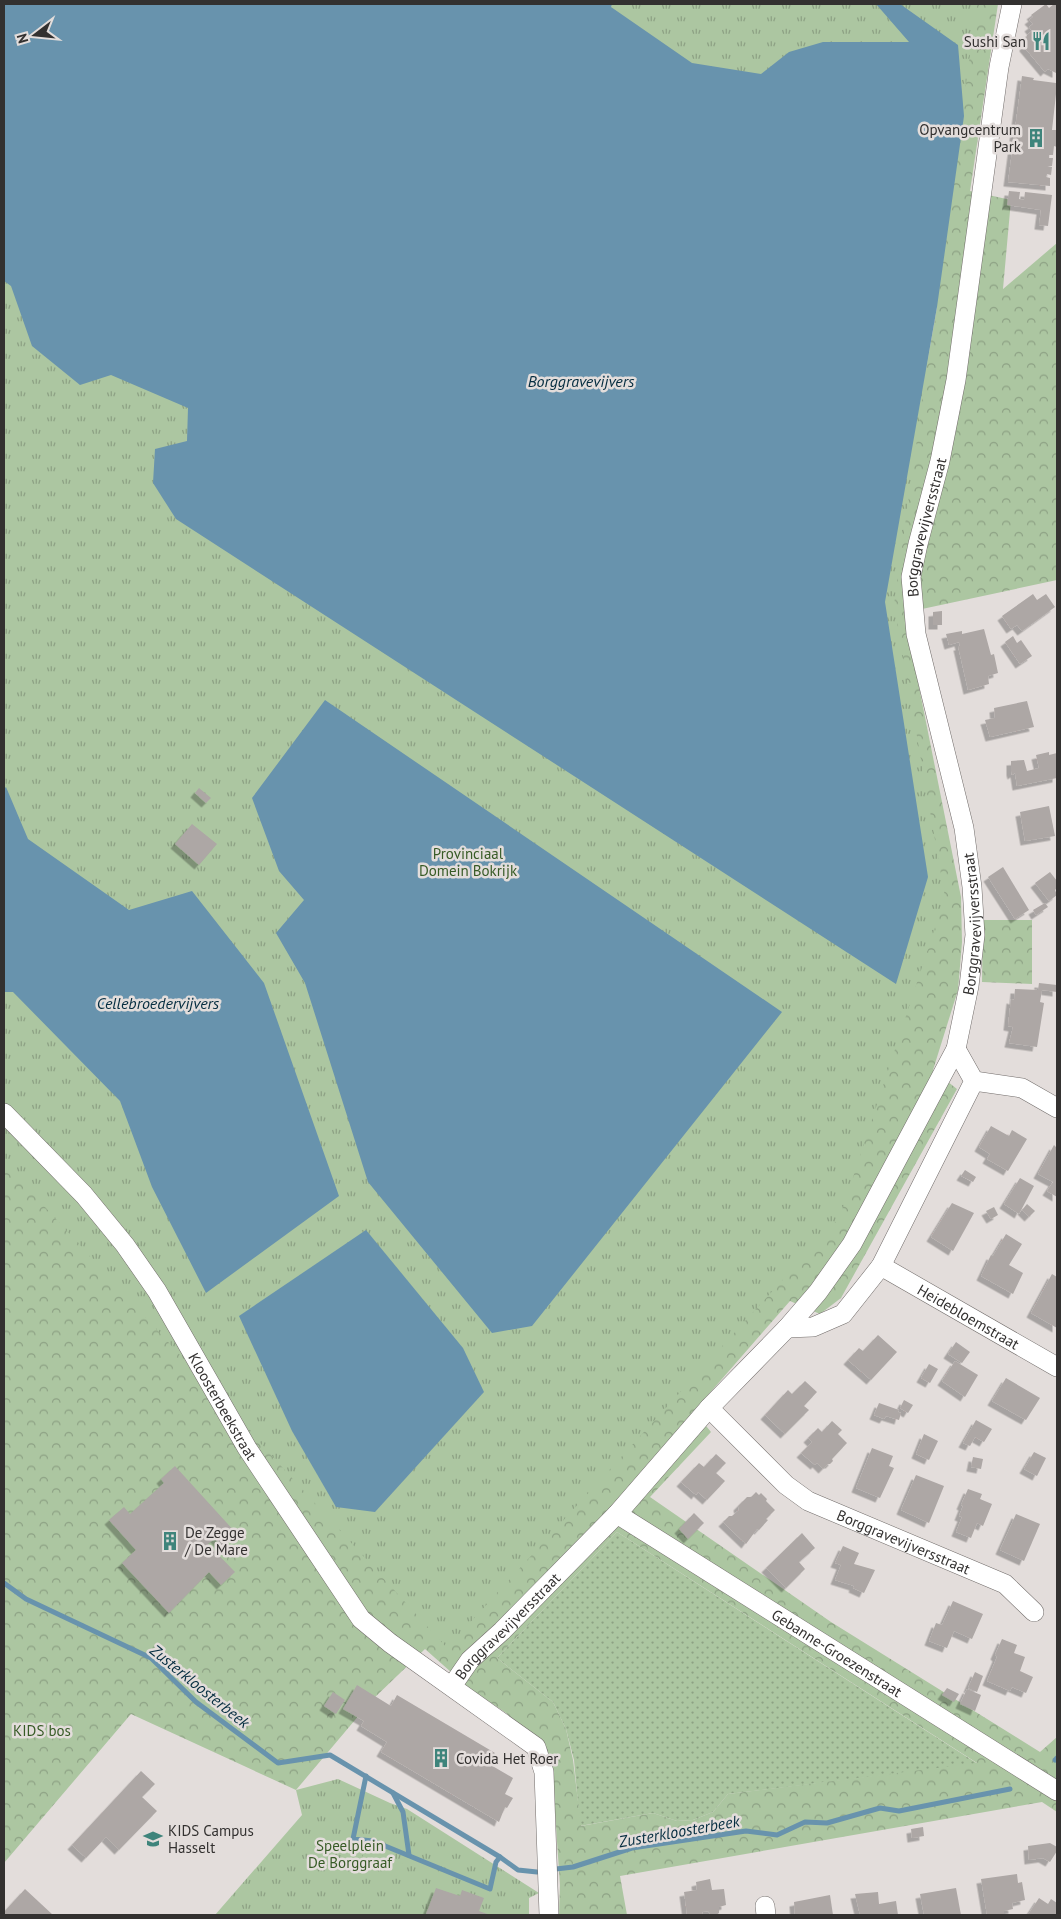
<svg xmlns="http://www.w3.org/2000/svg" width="1061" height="1919" viewBox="0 0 1061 1919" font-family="'PT Sans',sans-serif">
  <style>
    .grass { fill: url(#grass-dots) }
    .forest { fill: url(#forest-crowns); fill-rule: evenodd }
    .park { fill: url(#park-tufts) }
    .garden { fill: #acc6a1 }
    .water { fill: #6893ad }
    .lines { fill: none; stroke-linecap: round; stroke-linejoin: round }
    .stream { stroke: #6893ad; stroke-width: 5 }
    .building { fill: #ada7a5; filter: url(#shadow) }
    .minor-casing { stroke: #716c6a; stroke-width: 20 }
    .minor { stroke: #fff; stroke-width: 19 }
    .labels { text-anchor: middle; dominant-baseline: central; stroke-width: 5; stroke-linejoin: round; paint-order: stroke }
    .poi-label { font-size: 15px; fill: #333130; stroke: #e3dddb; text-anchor: start }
    .street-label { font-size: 15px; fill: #333130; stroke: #e3dddb }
    .park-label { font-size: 15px; fill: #375b26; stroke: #e3dddb }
    .water-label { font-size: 16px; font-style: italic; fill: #052d40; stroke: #e3dddb }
  </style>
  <defs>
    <pattern id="grass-dots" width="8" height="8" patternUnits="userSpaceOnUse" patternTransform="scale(1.25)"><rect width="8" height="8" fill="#acc6a1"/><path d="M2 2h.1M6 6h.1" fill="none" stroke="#8da184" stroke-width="1.8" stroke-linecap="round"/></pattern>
    <pattern id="forest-crowns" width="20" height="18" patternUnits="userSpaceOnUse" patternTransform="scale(1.25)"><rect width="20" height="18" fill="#acc6a1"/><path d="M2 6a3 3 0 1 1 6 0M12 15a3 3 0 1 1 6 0" fill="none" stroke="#8da184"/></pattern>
    <pattern id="park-tufts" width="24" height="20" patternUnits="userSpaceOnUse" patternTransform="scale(1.25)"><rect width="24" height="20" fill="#acc6a1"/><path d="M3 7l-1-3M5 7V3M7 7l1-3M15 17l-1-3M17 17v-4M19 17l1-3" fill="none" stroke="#8da184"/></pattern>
    <filter id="shadow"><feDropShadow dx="-4.5" dy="4.5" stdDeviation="0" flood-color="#0004"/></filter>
  </defs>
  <rect width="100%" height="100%" fill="#e3dddb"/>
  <path class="grass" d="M 617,1532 L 978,1764 L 728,1794 L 713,1812 L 693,1820 L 677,1821 L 653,1813 L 580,1826 L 574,1760 L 566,1729 L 553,1702 L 497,1658 Z"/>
  <g class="forest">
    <path d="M 900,4 L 998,4 L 970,191 L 1011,200 L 1003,289 L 1057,243 L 1057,580 L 908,612 L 914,662 L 961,897 L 962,942 L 958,990 L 933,1070 L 957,1089 L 841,1298 L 820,1314 L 790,1301 L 694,1411 L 711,1432 L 650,1497 L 831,1622 L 1040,1752 L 1057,1737 L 1057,1812 L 1042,1802 L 620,1876 L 627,1915 L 559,1915 L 560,1885 L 552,1768 L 534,1739 L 506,1713 L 469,1688 L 425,1649 L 371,1701 L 296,1790 L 131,1714 L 4,1863 L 4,992 L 885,602 L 937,307 ZM 617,1532 L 977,1763 L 728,1794 L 713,1812 L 693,1820 L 677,1821 L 653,1813 L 581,1826 L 573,1760 L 566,1729 L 553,1702 L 497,1658 Z"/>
    <path d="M 983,920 L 1032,920 L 1032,984 L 982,982 Z"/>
  </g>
  <g class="park">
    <path d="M 4,4 L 977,4 L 894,605 L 945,897 L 840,1217 L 447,1648 L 4,1162 Z"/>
    <path d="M 338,1779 L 390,1803 L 407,1809 L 539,1893 L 529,1898 L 529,1915 L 215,1915 L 302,1815 L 296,1790 Z"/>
  </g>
  <path class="garden" d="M 365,1849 L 403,1864 L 397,1877 L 360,1863 Z"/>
  <g class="water">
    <path d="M 4,4 L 612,4 L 611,7 L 692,63 L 761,74 L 789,52 L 823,42 L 909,42 L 876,4 L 900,4 L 958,45 L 964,116 L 937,307 L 885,602 L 928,877 L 896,984 L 176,519 L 153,483 L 155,449 L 187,441 L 188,408 L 111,375 L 80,385 L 32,346 L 11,286 L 4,281 Z"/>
    <path d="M 325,700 L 782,1012 L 532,1326 L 492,1333 L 368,1182 L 305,983 L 276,933 L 304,900 L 279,871 L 252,798 Z"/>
    <path d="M 6,787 L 28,839 L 129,910 L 192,891 L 264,983 L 339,1196 L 206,1293 L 152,1187 L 120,1101 L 13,992 L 4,992 L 4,789 Z"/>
    <path d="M 366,1230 L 463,1348 L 484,1392 L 375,1512 L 336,1507 L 292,1431 L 239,1316 Z"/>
  </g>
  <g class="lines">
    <g class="stream">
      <path d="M 4,1583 L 26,1599 L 151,1658 L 196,1702 L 278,1763 L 330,1755 L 500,1857 L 518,1870 L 537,1872"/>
      <path d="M 1055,1760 L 1057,1758"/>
      <path d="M 366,1776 L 353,1839 L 373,1841 L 490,1889 L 496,1862 L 500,1857"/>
      <path d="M 393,1793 L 403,1812 L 409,1855"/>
      <path d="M 556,1869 L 573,1867 L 632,1848 L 746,1831 L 777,1835 L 805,1822 L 827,1823 L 880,1808 L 899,1811 L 1010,1789"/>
    </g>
  </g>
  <g class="building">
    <path d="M 1046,4 L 1049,8 L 1054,4 L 1057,4 L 1057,73 L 1056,73 L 1048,69 L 1045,72 L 1024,47 L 1027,35 L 1032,31 L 1029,27 L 1033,24 L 1029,20 L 1033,17 L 1031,15 Z"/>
    <path d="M 1022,76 L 1034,78 L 1033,80 L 1056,83 L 1057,85 L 1052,130 L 1057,130 L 1057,147 L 1054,146 L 1053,155 L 1049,155 L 1049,158 L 1053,158 L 1052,166 L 1047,166 L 1052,167 L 1051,175 L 1047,174 L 1046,177 L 1050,178 L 1050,186 L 1008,182 Z"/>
    <path d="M 1009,191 L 1020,192 L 1019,199 L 1024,200 L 1025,192 L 1052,195 L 1048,226 L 1039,225 L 1041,210 L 1007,205 Z"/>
    <path d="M 1033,594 L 1037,600 L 1046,594 L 1055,607 L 1022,631 L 1017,625 L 1011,629 L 1002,616 Z"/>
    <path d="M 942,611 L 942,625 L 933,625 L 933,612 Z"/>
    <path d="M 984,629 L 991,655 L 994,654 L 998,673 L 988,676 L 989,684 L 968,690 L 958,646 L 960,646 L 959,642 L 949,645 L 946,634 L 962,631 L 962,634 Z"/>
    <path d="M 1013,636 L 1017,643 L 1021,640 L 1032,656 L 1020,664 L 1005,642 Z"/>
    <path d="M 1027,701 L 1034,727 L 990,737 L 985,720 L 995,718 L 994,708 Z"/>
    <path d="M 1049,752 L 1049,755 L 1057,753 L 1057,778 L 1017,786 L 1015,773 L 1012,775 L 1011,771 L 1011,761 L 1024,760 L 1027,771 L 1039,768 L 1036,755 Z"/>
    <path d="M 199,788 L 211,798 L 206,803 L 195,793 Z"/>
    <path d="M 1049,806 L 1055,836 L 1025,841 L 1020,812 Z"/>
    <path d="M 192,824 L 217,844 L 199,865 L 175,844 Z"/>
    <path d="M 1003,867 L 1029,910 L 1015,919 L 988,877 Z"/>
    <path d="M 1050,872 L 1057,881 L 1057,888 L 1055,890 L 1057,895 L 1049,901 L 1035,883 Z"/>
    <path d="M 1045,903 L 1048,907 L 1036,915 L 1033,910 Z"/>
    <path d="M 1039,983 L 1057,985 L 1057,992 L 1042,990 L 1040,1002 L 1044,1003 L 1037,1047 L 1009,1043 L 1013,1027 L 1008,1026 L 1011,999 L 1014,1000 L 1015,989 L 1038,990 Z"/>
    <path d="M 991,1126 L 1009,1136 L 1012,1130 L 1027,1139 L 1008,1171 L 987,1159 L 990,1154 L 979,1147 Z"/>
    <path d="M 1054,1145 L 1057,1148 L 1057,1197 L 1047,1191 L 1053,1182 L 1038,1174 Z"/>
    <path d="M 965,1170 L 976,1177 L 973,1182 L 961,1176 Z"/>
    <path d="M 1020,1178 L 1034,1186 L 1019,1214 L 1004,1204 Z"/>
    <path d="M 952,1203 L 974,1213 L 953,1251 L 931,1237 Z"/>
    <path d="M 1027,1204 L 1035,1211 L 1029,1217 L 1022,1210 Z"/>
    <path d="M 994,1207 L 998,1215 L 991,1219 L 986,1211 Z"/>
    <path d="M 1006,1234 L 1022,1244 L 1009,1265 L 1023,1273 L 1013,1294 L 981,1276 L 991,1255 L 993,1256 Z"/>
    <path d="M 1052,1274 L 1057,1277 L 1057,1328 L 1031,1313 Z"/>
    <path d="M 878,1335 L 897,1352 L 871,1380 L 848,1360 L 859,1348 L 863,1351 Z"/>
    <path d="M 956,1342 L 970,1352 L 962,1363 L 948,1354 Z"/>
    <path d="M 955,1361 L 978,1375 L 965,1397 L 942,1381 Z"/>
    <path d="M 929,1364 L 938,1369 L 930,1383 L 921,1378 Z"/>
    <path d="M 1006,1378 L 1040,1398 L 1026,1420 L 992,1401 Z"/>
    <path d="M 805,1381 L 817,1392 L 804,1406 L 809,1410 L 785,1434 L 765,1415 L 788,1390 L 792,1394 Z"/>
    <path d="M 904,1400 L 913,1405 L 908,1413 L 900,1408 Z"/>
    <path d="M 879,1403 L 899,1410 L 898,1412 L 901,1413 L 899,1420 L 886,1416 L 884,1419 L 874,1415 Z"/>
    <path d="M 976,1420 L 992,1429 L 984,1442 L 975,1437 L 970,1446 L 963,1443 Z"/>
    <path d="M 832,1421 L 842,1430 L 838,1434 L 847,1443 L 832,1459 L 833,1461 L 830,1464 L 828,1464 L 823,1469 L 817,1463 L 815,1465 L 801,1453 L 812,1442 L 808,1438 L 818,1428 L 822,1432 Z"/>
    <path d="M 924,1434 L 938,1441 L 929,1460 L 916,1454 Z"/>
    <path d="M 872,1448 L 893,1456 L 889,1466 L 894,1468 L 880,1498 L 856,1488 Z"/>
    <path d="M 1034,1452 L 1046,1458 L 1037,1476 L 1024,1469 Z"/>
    <path d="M 716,1454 L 726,1463 L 716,1473 L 725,1481 L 707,1500 L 698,1492 L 696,1495 L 681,1482 L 699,1463 L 704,1467 Z"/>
    <path d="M 973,1457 L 983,1459 L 981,1469 L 971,1467 Z"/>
    <path d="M 175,1466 L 236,1533 L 222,1546 L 215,1538 L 208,1544 L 235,1572 L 221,1585 L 209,1572 L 169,1613 L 122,1563 L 136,1550 L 109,1520 L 124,1507 L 130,1514 L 164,1483 L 161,1479 Z"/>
    <path d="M 916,1475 L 944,1486 L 929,1523 L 901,1510 Z"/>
    <path d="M 968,1489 L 982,1494 L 980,1499 L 992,1504 L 983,1526 L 977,1523 L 971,1538 L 956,1532 L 962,1517 L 959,1516 L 963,1506 L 961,1505 Z"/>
    <path d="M 756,1492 L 759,1495 L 761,1493 L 767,1499 L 766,1501 L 775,1510 L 766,1519 L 768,1520 L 759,1530 L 757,1529 L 746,1544 L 723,1522 L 729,1516 L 732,1516 L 739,1510 L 738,1506 L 747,1497 L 751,1497 Z"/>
    <path d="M 694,1513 L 704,1523 L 688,1539 L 679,1529 Z"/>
    <path d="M 1016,1514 L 1040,1524 L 1024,1561 L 1000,1550 Z"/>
    <path d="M 802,1533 L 815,1548 L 799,1562 L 805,1569 L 786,1588 L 766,1568 Z"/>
    <path d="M 843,1546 L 859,1553 L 854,1564 L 875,1570 L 864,1593 L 853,1588 L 854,1586 L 835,1580 L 841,1565 L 835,1563 Z"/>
    <path d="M 953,1601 L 983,1614 L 972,1639 L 954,1631 L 947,1648 L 929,1641 L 936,1623 L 942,1625 Z"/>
    <path d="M 1002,1639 L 1017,1645 L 1014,1653 L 1025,1657 L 1020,1671 L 1033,1677 L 1026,1693 L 1012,1687 L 1010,1691 L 987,1681 L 997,1657 L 995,1655 Z"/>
    <path d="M 975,1672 L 983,1676 L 977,1692 L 968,1688 Z"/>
    <path d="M 357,1685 L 391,1706 L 397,1695 L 495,1753 L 489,1764 L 513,1778 L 505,1794 L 513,1798 L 507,1808 L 505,1807 L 499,1822 L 381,1752 L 387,1742 L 361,1726 L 364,1721 L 343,1709 Z"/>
    <path d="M 947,1688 L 959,1694 L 954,1702 L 942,1695 Z"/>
    <path d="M 967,1689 L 981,1695 L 975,1711 L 960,1704 Z"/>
    <path d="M 333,1692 L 345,1700 L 336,1714 L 324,1706 Z"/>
    <path d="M 141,1771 L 155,1784 L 142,1797 L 157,1811 L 119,1850 L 106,1837 L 86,1858 L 72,1845 Z"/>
    <path d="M 923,1827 L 924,1836 L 912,1838 L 911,1829 Z"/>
    <path d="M 1050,1843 L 1057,1847 L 1057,1851 L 1050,1862 L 1043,1858 L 1029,1860 L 1028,1846 Z"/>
    <path d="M 1017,1874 L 1018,1883 L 1022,1882 L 1025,1900 L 1012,1903 L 1013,1909 L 1004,1911 L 1004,1915 L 987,1915 L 981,1879 Z"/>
    <path d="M 710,1879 L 712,1890 L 724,1889 L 726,1905 L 719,1907 L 719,1913 L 716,1915 L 711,1915 L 708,1911 L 702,1912 L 703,1915 L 687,1914 L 684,1892 L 697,1890 L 696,1882 Z"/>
    <path d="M 436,1888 L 460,1896 L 462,1890 L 484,1898 L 479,1911 L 490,1915 L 426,1914 Z"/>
    <path d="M 956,1888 L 961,1915 L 924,1915 L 920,1894 Z"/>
    <path d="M 25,1889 L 53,1915 L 4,1915 L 4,1912 Z"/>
    <path d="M 878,1892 L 879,1904 L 896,1901 L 898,1915 L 860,1915 L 855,1894 Z"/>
    <path d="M 830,1895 L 833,1915 L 795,1915 L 794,1902 Z"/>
    <path d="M 1039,1898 L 1048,1904 L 1051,1899 L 1057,1903 L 1057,1915 L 1028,1915 Z"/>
  </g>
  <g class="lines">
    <g class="minor-casing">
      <g id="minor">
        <path d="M 974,1081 L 1022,1088 L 1057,1108"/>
        <path id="s1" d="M 4,1113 L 84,1195 L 125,1245 L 157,1291 L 247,1448 L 361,1619 L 390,1643 L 536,1747 L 544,1772 L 549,1915"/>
        <path id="s2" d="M 881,1266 L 1057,1367"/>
        <path d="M 787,1328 L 813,1327 L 843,1314 L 881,1266 L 974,1081 L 956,1049"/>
        <path id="s3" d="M 709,1408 L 786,1485 L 808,1501 L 1005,1584 L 1034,1612"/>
        <path id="s4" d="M 617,1514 L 1057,1791"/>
        <path id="s5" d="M 452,1686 L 470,1660 L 502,1631 L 617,1514 L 709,1408 L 787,1328 L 818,1292 L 852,1244 L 956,1049 L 969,986 L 975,935 L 972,887 L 964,828 L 916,634 L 911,577 L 918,544 L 940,461 L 956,380 L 999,67 L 1012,4"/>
        <path d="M 765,1906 L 766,1915"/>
      </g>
    </g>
    <use href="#minor" class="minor"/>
  </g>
  <defs>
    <g id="restaurant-bare" transform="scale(1.5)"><path d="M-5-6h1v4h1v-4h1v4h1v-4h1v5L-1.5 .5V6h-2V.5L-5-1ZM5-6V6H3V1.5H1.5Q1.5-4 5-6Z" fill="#3e847b" stroke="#e3dddb" stroke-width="2.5" paint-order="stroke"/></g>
    <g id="building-bare" transform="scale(1.5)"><path d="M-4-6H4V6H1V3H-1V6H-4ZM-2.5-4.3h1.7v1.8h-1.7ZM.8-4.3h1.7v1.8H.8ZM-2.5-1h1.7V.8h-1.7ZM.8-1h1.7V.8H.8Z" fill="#3e847b" stroke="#e3dddb" stroke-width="2.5" paint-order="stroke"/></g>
    <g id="school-bare" transform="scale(1.5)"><path d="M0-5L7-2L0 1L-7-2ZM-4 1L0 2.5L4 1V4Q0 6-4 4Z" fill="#3e847b" stroke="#e3dddb" stroke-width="2.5" paint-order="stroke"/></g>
  </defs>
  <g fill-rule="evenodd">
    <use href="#restaurant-bare" x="1041" y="41"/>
    <use href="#building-bare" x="1036" y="138"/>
    <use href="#building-bare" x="170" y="1541"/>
    <use href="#building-bare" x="441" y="1758"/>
    <use href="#school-bare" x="153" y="1839"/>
  </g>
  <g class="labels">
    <g class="poi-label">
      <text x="1026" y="41" text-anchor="end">Sushi San</text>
      <text x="1021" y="129" text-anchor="end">Opvangcentrum<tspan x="1021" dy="17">Park</tspan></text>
      <text x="185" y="1532">De Zegge<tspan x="185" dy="17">/ De Mare</tspan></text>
      <text x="456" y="1758">Covida Het Roer</text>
      <text x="168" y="1830">KIDS Campus<tspan x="168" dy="17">Hasselt</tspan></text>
    </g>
    <g class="street-label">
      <text stroke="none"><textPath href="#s5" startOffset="1350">Borggravevijversstraat</textPath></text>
      <text stroke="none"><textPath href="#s5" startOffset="945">Borggravevijversstraat</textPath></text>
      <text stroke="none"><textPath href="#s2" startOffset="101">Heidebloemstraat</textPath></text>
      <text stroke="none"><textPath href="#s1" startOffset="368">Kloosterbeekstraat</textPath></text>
      <text stroke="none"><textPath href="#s3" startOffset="240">Borggravevijversstraat</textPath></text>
      <text stroke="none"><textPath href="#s5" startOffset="82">Borggravevijversstraat</textPath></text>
      <text stroke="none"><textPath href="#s4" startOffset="260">Gebanne-Groezenstraat</textPath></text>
    </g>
    <g class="park-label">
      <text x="468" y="853">Provinciaal<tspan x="468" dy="17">Domein Bokrijk</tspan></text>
      <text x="42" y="1730">KIDS bos</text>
      <text x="350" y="1845">Speelplein<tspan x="350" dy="17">De Borggraaf</tspan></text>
    </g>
    <g class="water-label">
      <text x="581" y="381">Borggravevijvers</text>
      <text x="158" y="1003">Cellebroedervijvers</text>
      <text transform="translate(200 1686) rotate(39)">Zusterkloosterbeek</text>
      <text transform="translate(679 1831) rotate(-10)">Zusterkloosterbeek</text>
    </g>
  </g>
  <rect width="1061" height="1919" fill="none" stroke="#333130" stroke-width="10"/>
  <g transform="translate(35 35) rotate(254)" stroke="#e3dddb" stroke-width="4" paint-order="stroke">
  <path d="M0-4L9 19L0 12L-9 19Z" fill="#333130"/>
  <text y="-8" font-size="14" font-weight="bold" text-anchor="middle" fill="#333130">N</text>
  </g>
</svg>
